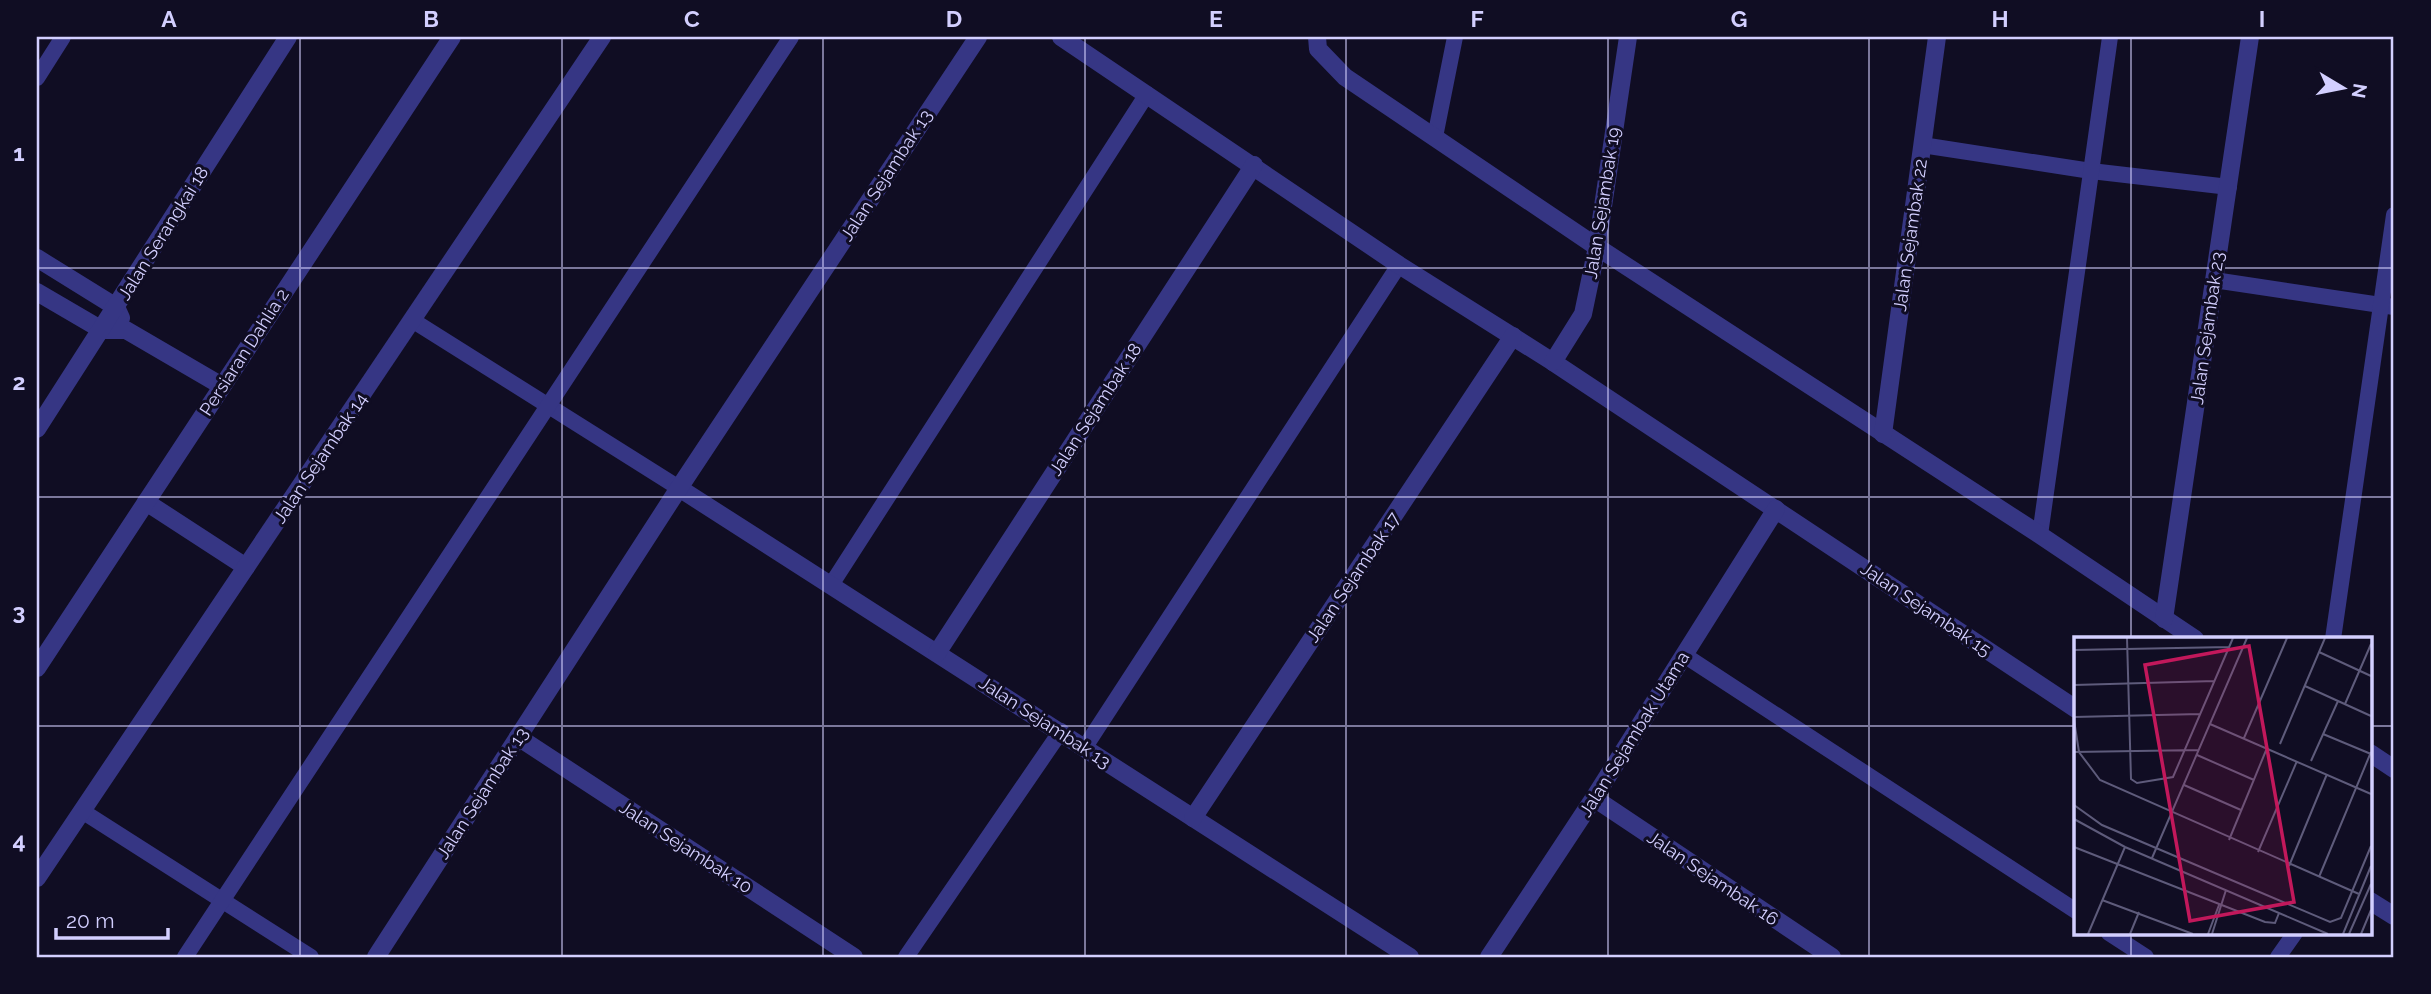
<svg xmlns="http://www.w3.org/2000/svg" width="2431" height="994" viewBox="0 0 2431 994" font-family="Raleway,sans-serif">
  <style>
    .lines { fill: none; stroke-linecap: round; stroke-linejoin: round }
    .service { stroke: #363684; stroke-width: 16 }
    .minor { stroke: #363684; stroke-width: 18 }
    .tertiary { stroke: #363684; stroke-width: 18 }
    .grid { fill: none; stroke: #d3cfff; stroke-width: 2; stroke-opacity: 0.55 }
    .labels { text-anchor: middle; dominant-baseline: central; stroke-width: 6; stroke-linejoin: round; paint-order: stroke }
    .street-label { font-size: 18px; fill: #d3cfff; stroke: #100d23 }
    .inset-road { fill: none; stroke: #5e5b7b; stroke-width: 2 }
    .view { fill: #c2185b; fill-opacity: 0.15; stroke: #c2185b; stroke-width: 3.5 }
    .inset-edge { fill: none; stroke: #d3cfff; stroke-width: 3.5 }
    .neatline { fill: none; stroke: #d3cfff; stroke-width: 2.5 }
    .grid-label { font-size: 23px; text-anchor: middle; font-weight: bold; fill: #d3cfff }
  </style>
  <rect width="100%" height="100%" fill="#100d23"/>
  <g class="lines">
    <g class="service">
      <path d="M 37,78 L 63,37"/>
      <path d="M 1435,137 L 1455,37"/>
      <path d="M 1922,145 L 2091,171 L 2229,187"/>
      <path d="M 2214,280 L 2394,307"/>
      <path d="M 412,320 L 679,488"/>
      <path d="M 2040,535 L 2110,37"/>
      <path d="M 831,585 L 1147,94"/>
      <path d="M 2333,639 L 2394,215"/>
      <path d="M 1684,655 L 2076,911"/>
      <path d="M 1085,747 L 1399,265"/>
      <path d="M 82,811 L 311,957"/>
      <path d="M 2109,933 L 2146,957"/>
      <path d="M 185,957 L 791,37"/>
      <path d="M 906,957 L 1061,731"/>
      <path d="M 2278,957 L 2295,933"/>
    </g>
    <g class="minor">
      <path d="M 1061,37 L 1399,265 L 1553,362 L 2076,709"/>
      <path d="M 1317,37 L 1318,49 L 1345,77 L 1597,247 L 2040,535 L 2195,639"/>
      <path d="M 37,258 L 116,307 L 121,318"/>
      <path d="M 37,292 L 102,330 L 126,330 L 222,386"/>
      <path d="M 1553,362 L 1583,314 L 1597,247 L 1628,37"/>
      <path d="M 37,429 L 288,37"/>
      <path d="M 1883,434 L 1937,37"/>
      <path d="M 679,488 L 1410,957"/>
      <path d="M 146,502 L 246,567"/>
      <path d="M 2164,619 L 2250,37"/>
      <path d="M 937,653 L 1254,165"/>
      <path d="M 518,737 L 854,957"/>
      <path d="M 2370,753 L 2394,769"/>
      <path d="M 1594,798 L 1832,957"/>
      <path d="M 1193,818 L 1513,336"/>
      <path d="M 37,878 L 602,37"/>
      <path d="M 2370,901 L 2394,916"/>
      <path d="M 376,957 L 679,488 L 978,37"/>
      <path d="M 1489,957 L 1594,798 L 1776,509"/>
    </g>
    <path class="tertiary" d="M 37,668 L 452,37"/>
  </g>
  <path class="grid" d="M 300,37 L 300,957M 562,37 L 562,957M 823,37 L 823,957M 1085,37 L 1085,957M 1346,37 L 1346,957M 1608,37 L 1608,957M 1869,37 L 1869,957M 2131,37 L 2131,639M 37,268 L 2394,268M 37,497 L 2394,497M 37,726 L 2076,726M 2370,726 L 2394,726M 2131,933 L 2131,957"/>
  <g class="labels">
    <g class="street-label">
      <text transform="translate(886 175) rotate(-57)">Jalan Sejambak 13</text>
      <text transform="translate(1602 203) rotate(-81)">Jalan Sejambak 19</text>
      <text transform="translate(163 233) rotate(-58)">Jalan Serangkai 18</text>
      <text transform="translate(1910 235) rotate(-82)">Jalan Sejambak 22</text>
      <text transform="translate(2207 328) rotate(-82)">Jalan Sejambak 23</text>
      <text transform="translate(244 352) rotate(-57)">Persiaran Dahlia 2</text>
      <text transform="translate(1095 409) rotate(-57)">Jalan Sejambak 18</text>
      <text transform="translate(320 458) rotate(-56)">Jalan Sejambak 14</text>
      <text transform="translate(1353 577) rotate(-56)">Jalan Sejambak 17</text>
      <text transform="translate(1926 609) rotate(34)">Jalan Sejambak 15</text>
      <text transform="translate(1045 722) rotate(33)">Jalan Sejambak 13</text>
      <text transform="translate(1634 734) rotate(-58)">Jalan Sejambak Utama</text>
      <text transform="translate(482 793) rotate(-57)">Jalan Sejambak 13</text>
      <text transform="translate(686 847) rotate(33)">Jalan Sejambak 10</text>
      <text transform="translate(1713 878) rotate(34)">Jalan Sejambak 16</text>
    </g>
  </g>
  <g transform="translate(2074 637)">
    <rect width="298" height="298" fill="#100d23"/>
    <path class="inset-road" d="M 53,1 L 57,142 L 63,146 L 99,140 L 159,1M 0,13 L 155,10M 245,15 L 297,39M 0,48 L 141,44M 231,49 L 297,79M 271,67 L 297,7M 0,80 L 126,77M 0,83 L 5,115 L 26,143 L 285,257M 136,87 L 297,157M 249,97 L 297,117M 170,101 L 213,1M 206,107 L 251,1M 0,115 L 125,113M 123,118 L 180,143M 237,124 L 264,64M 110,148 L 167,173M 0,168 L 28,188 L 256,285 L 267,281 L 297,209M 0,182 L 51,210 L 254,297M 155,203 L 193,111M 0,210 L 191,285 L 201,286 L 205,276M 184,215 L 223,124M 78,221 L 173,1M 215,229 L 253,137M 245,240 L 297,115M 28,263 L 119,297M 14,297 L 51,210M 56,297 L 65,275M 134,297 L 145,268M 138,297 L 152,253M 269,297 L 297,229M 275,297 L 297,247M 287,297 L 297,273"/>
    <path class="view" d="M 175,9 L 220,265 L 116,284 L 71,28 Z"/>
    <rect width="298" height="298" class="inset-edge"/>
  </g>
  <rect width="2431" height="994" fill="none" stroke="#100d23" stroke-width="77"/>
  <g transform="translate(2343 88) rotate(100)" stroke="#100d23" stroke-width="5" paint-order="stroke">
  <path d="M0-5L12 26L0 18L-12 26Z" fill="#d3cfff"/>
  <text y="-10" font-size="19" font-weight="bold" text-anchor="middle" fill="#d3cfff">N</text>
  </g>
  <path d="M56 928v10h112v-10" fill="none" stroke="#d3cfff" stroke-width="3.5"/>
  <text x="66" y="928" font-size="21" fill="#d3cfff" stroke="#100d23" stroke-width="5" paint-order="stroke">20 m</text>
  <rect x="38" y="38" width="2354" height="918" class="neatline"/>
  <g class="grid-label">
    <text x="169" y="27">A</text>
    <text x="431" y="27">B</text>
    <text x="692" y="27">C</text>
    <text x="954" y="27">D</text>
    <text x="1216" y="27">E</text>
    <text x="1477" y="27">F</text>
    <text x="1739" y="27">G</text>
    <text x="2000" y="27">H</text>
    <text x="2262" y="27">I</text>
    <text x="19" y="161">1</text>
    <text x="19" y="390">2</text>
    <text x="19" y="620">3</text>
    <text x="19" y="849">4</text>
  </g>
</svg>
